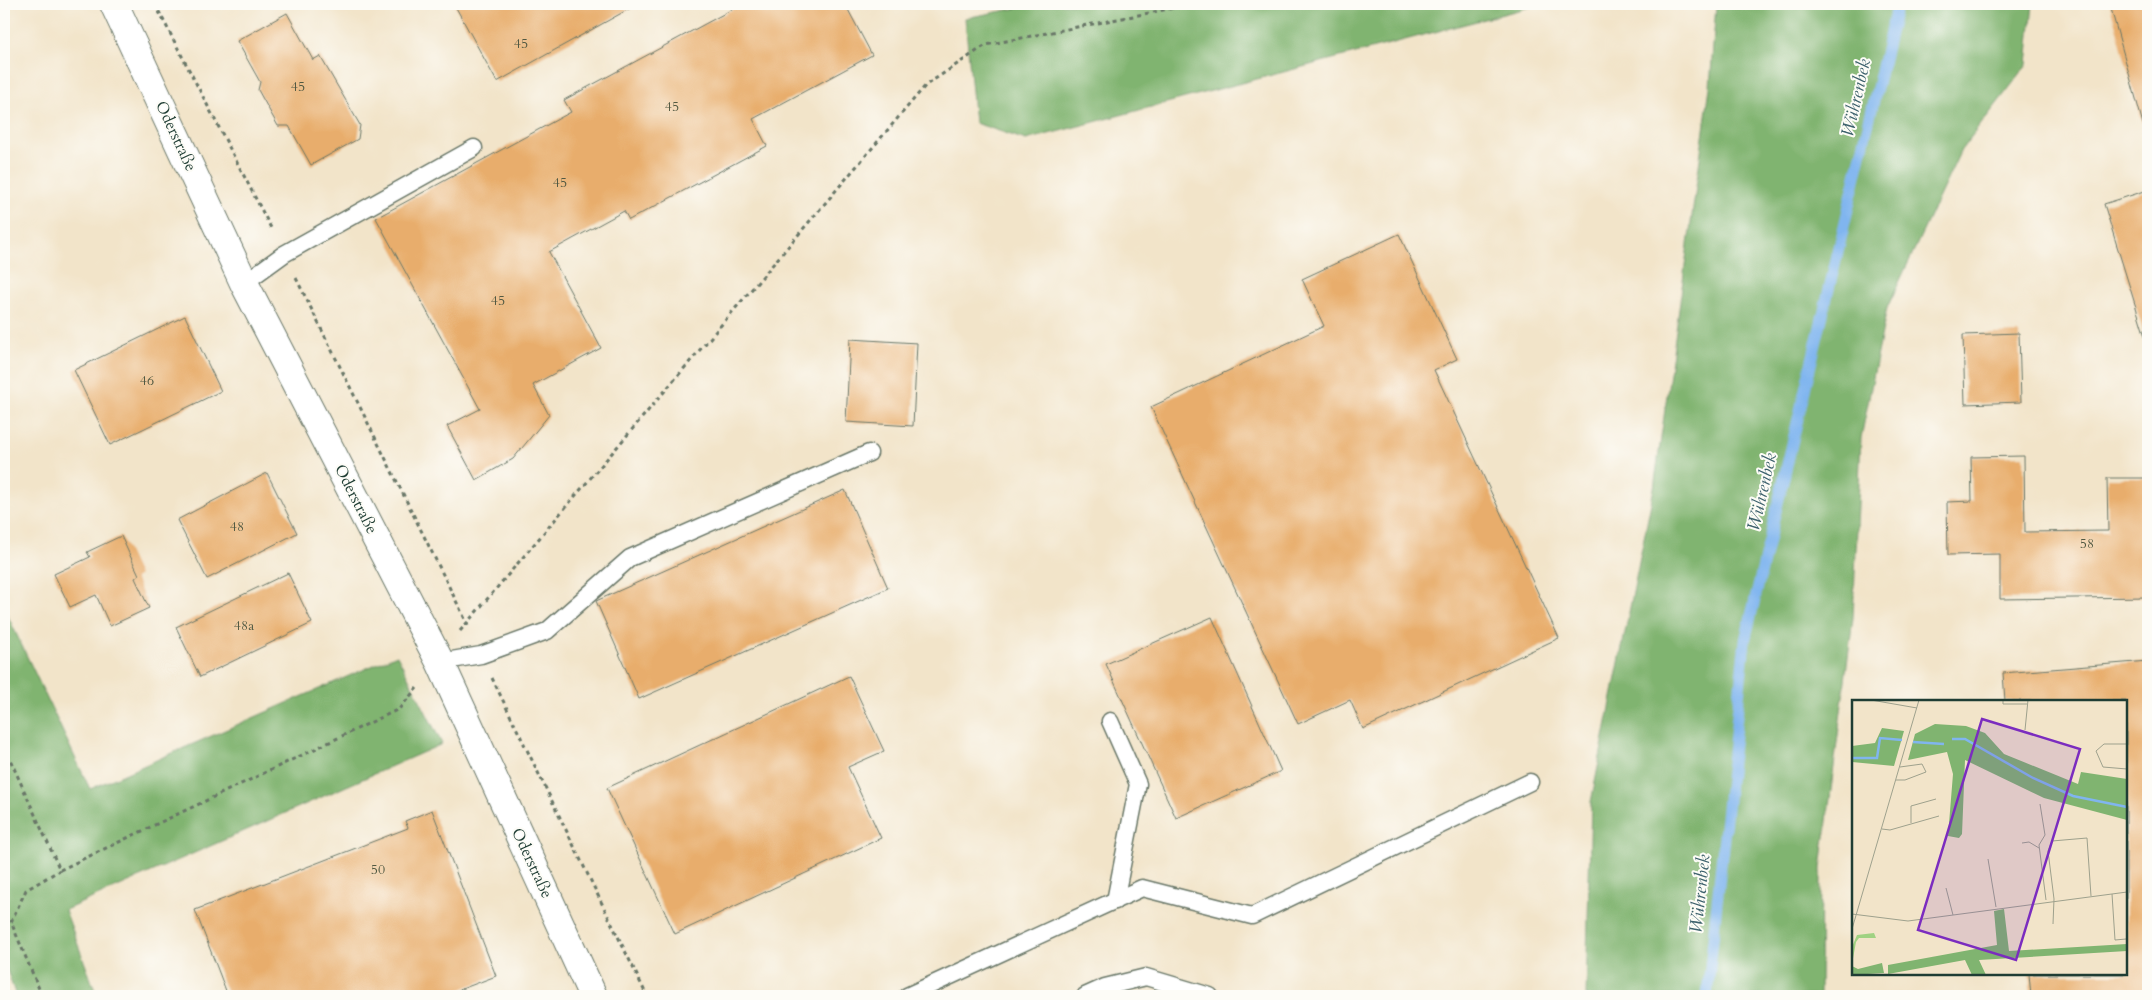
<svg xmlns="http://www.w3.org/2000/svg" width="2152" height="1000" viewBox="0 0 2152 1000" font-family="Cardo,serif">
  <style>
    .forest { fill: #80b470; stroke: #507852 }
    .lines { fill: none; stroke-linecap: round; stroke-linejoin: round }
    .stream { stroke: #80b5ef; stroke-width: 11 }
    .building { fill: #e8ad6c }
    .service-casing { stroke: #697768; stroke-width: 19 }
    .minor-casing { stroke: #697768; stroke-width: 30 }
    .path { stroke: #697768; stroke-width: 3; stroke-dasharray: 4 4; stroke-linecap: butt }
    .service { stroke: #fff; stroke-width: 16 }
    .minor { stroke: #fff; stroke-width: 28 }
    .labels { text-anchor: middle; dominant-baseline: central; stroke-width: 4; stroke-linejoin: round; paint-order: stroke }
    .number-label { font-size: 14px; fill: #515942 }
    .street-label { font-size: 16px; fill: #1f3d34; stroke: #fdfcf7 }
    .water-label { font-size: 18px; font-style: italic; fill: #3c616c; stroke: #fdfcf7 }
    .inset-river { fill: none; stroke: #80b5ef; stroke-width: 2.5 }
    .inset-road { fill: none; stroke: #9ea18d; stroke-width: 1 }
    .view { fill: #7b2cbf; fill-opacity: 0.15; stroke: #7b2cbf; stroke-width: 2.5 }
    .inset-edge { fill: none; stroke: #1f3d34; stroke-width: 2.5 }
  </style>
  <rect width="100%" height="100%" fill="#fdfcf7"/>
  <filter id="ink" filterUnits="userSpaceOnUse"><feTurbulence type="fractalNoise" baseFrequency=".02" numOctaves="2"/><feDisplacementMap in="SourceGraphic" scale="10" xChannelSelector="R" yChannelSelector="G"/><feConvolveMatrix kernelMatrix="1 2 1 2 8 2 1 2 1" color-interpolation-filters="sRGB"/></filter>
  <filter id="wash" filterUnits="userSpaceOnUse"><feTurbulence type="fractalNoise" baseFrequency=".0096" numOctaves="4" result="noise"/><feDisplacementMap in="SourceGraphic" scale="20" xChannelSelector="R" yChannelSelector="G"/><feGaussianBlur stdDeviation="1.12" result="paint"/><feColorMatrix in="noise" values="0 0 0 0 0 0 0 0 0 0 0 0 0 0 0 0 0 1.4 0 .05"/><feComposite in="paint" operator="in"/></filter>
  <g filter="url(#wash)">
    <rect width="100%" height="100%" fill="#f2e4c9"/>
    <g class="forest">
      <path d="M 1039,4 L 1541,4 L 1026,140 L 975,123 L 965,18 Z"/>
      <path d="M 1716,4 L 2033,4 L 2027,65 L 1961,150 L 1887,308 L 1861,438 L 1853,618 L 1821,868 L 1820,996 L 1586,996 L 1591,802 L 1654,488 L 1710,87 Z"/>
      <path d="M 4,608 L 90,789 L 397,655 L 442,744 L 65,910 L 97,996 L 16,996 L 4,962 L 4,879 L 8,877 L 4,867 Z"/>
    </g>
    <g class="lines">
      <path class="stream" d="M 1707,996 L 1745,641 L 1897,4"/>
    </g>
    <g id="blocks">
      <g class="building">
        <path d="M 454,4 L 638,4 L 497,82 Z"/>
        <path d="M 742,4 L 845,4 L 872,55 L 753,119 L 767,146 L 629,220 L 624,211 L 549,252 L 601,348 L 533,385 L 549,415 L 513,459 L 476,480 L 447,426 L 480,409 L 376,218 L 571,112 L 564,100 Z"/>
        <path d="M 2115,4 L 2148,4 L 2148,123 L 2143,124 L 2110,5 Z"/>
        <path d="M 287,13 L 313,60 L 320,56 L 360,125 L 358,139 L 311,165 L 289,126 L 278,126 L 258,90 L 260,82 L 237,41 Z"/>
        <path d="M 2148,190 L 2148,346 L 2104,204 Z"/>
        <path d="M 1399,234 L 1457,359 L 1434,370 L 1559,638 L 1363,729 L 1350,700 L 1298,724 L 1151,407 L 1324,326 L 1302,279 Z"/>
        <path d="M 185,316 L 221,391 L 110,445 L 74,370 Z"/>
        <path d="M 2019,333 L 2021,402 L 1965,404 L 1963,335 Z"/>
        <path d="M 850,339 L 917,343 L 913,426 L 846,422 Z"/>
        <path d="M 2024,456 L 2025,532 L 2108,531 L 2107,478 L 2148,478 L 2148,597 L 2000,599 L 2000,554 L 1948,555 L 1947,502 L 1972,501 L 1971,457 Z"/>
        <path d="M 267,473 L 297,533 L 207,579 L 177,520 Z"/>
        <path d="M 845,490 L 888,588 L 639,699 L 596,601 Z"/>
        <path d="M 121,536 L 139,575 L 135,578 L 149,608 L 110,626 L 96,595 L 70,607 L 54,574 L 90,557 L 87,552 Z"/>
        <path d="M 288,573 L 312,623 L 200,677 L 176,627 Z"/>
        <path d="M 1212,617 L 1281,771 L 1176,818 L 1106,664 Z"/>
        <path d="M 2148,661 L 2148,996 L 2031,996 L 2029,974 L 2126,974 L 2126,701 L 2005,701 L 2003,673 Z"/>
        <path d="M 849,676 L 884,751 L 848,767 L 881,838 L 675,934 L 607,788 Z"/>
        <path d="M 432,810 L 496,976 L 443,996 L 228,996 L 195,910 L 408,828 L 405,821 Z"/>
      </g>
    </g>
  </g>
  <g filter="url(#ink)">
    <use href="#blocks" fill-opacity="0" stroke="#697768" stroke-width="1"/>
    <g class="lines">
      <g class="service-casing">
        <g id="service">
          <path d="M 244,283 L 284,254 L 474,148"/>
          <path d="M 440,662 L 481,655 L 547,631 L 630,558 L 869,453"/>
          <path d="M 1110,721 L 1138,784 L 1115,901"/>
          <path d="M 907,996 L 1142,888 L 1252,916 L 1530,782"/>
          <path d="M 1085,996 L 1105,987 L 1146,977 L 1210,996"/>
        </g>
      </g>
      <g class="minor-casing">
        <path id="minor" d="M 114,4 L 244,283 L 440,662 L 593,996"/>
      </g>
      <g class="path">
        <path d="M 155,4 L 272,230"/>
        <path d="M 296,278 L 470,629"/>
        <path d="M 460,631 L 926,85 L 986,45 L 1194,4"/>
        <path d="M 492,678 L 647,996"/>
        <path d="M 4,746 L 60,870 L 399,709 L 417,688"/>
        <path d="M 42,996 L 11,922 L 26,890 L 60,870"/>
      </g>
      <use href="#service" class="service"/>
      <use href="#minor" class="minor"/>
    </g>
  </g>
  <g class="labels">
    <g class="number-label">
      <text x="521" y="43">45</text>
      <text x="298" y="86">45</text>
      <text x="672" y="106">45</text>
      <text x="560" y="182">45</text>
      <text x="498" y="300">45</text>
      <text x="147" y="380">46</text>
      <text x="237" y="526">48</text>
      <text x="2087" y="543">58</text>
      <text x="244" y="625">48a</text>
      <text x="378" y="869">50</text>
    </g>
    <g class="street-label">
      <text transform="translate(176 136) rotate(65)">Oderstraße</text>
      <text transform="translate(356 499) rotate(63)">Oderstraße</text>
      <text transform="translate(532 863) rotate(65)">Oderstraße</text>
    </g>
    <g class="water-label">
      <text transform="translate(1856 98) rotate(-77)">Wührenbek</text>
      <text transform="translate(1762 492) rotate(-77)">Wührenbek</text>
      <text transform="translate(1700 894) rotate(-84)">Wührenbek</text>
    </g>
  </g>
  <g transform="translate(1852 700)">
    <rect width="275" height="275" fill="#f2e4c9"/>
    <path d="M 22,233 L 24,238 L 7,238 L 4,242 L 0,264 L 0,247 L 5,235 Z" fill="#a0d282"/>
    <path d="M 83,24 L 114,26 L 133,33 L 152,54 L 226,84 L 229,72 L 275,79 L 275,120 L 192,98 L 113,60 L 110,134 L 107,138 L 96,136 L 101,74 L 95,52 L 56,60 L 63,34 ZM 30,28 L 52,31 L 42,66 L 0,62 L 0,46 L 23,43 ZM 152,209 L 157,251 L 275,244 L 275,251 L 127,260 L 134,275 L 120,275 L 113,260 L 36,274 L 36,265 L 145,245 L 142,211 ZM 30,263 L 32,273 L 0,275 L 0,266 L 6,269 Z" fill="#80b470"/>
    <path class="inset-river" d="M 100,39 L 113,39 L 181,78 L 221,96 L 275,107M 61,42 L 92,44M 0,58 L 25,58 L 28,38 L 50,40"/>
    <path class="inset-road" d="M 19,0 L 65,8M 151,0 L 151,4 L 175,4M 173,30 L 176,0M 275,44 L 252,44 L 244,51 L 251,67 L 275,69M 44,80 L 53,80 L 74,72 L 70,64 L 48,67M 188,104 L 193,135 L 187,145 L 194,200M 59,123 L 59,106 L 84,99M 30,129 L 38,130 L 87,116M 170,143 L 177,142 L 187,148M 136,159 L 144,207M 94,188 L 101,215M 260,194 L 263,240 L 274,239M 0,214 L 56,221 L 275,192M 201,224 L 202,199 L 196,151 L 200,141 L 235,138 L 239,196M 0,229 L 67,0"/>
    <path class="view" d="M 130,19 L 228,49 L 164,260 L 66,230 Z"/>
    <rect width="275" height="275" class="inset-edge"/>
  </g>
  <rect width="2152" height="1000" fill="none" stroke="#fdfcf7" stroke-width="20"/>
</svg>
